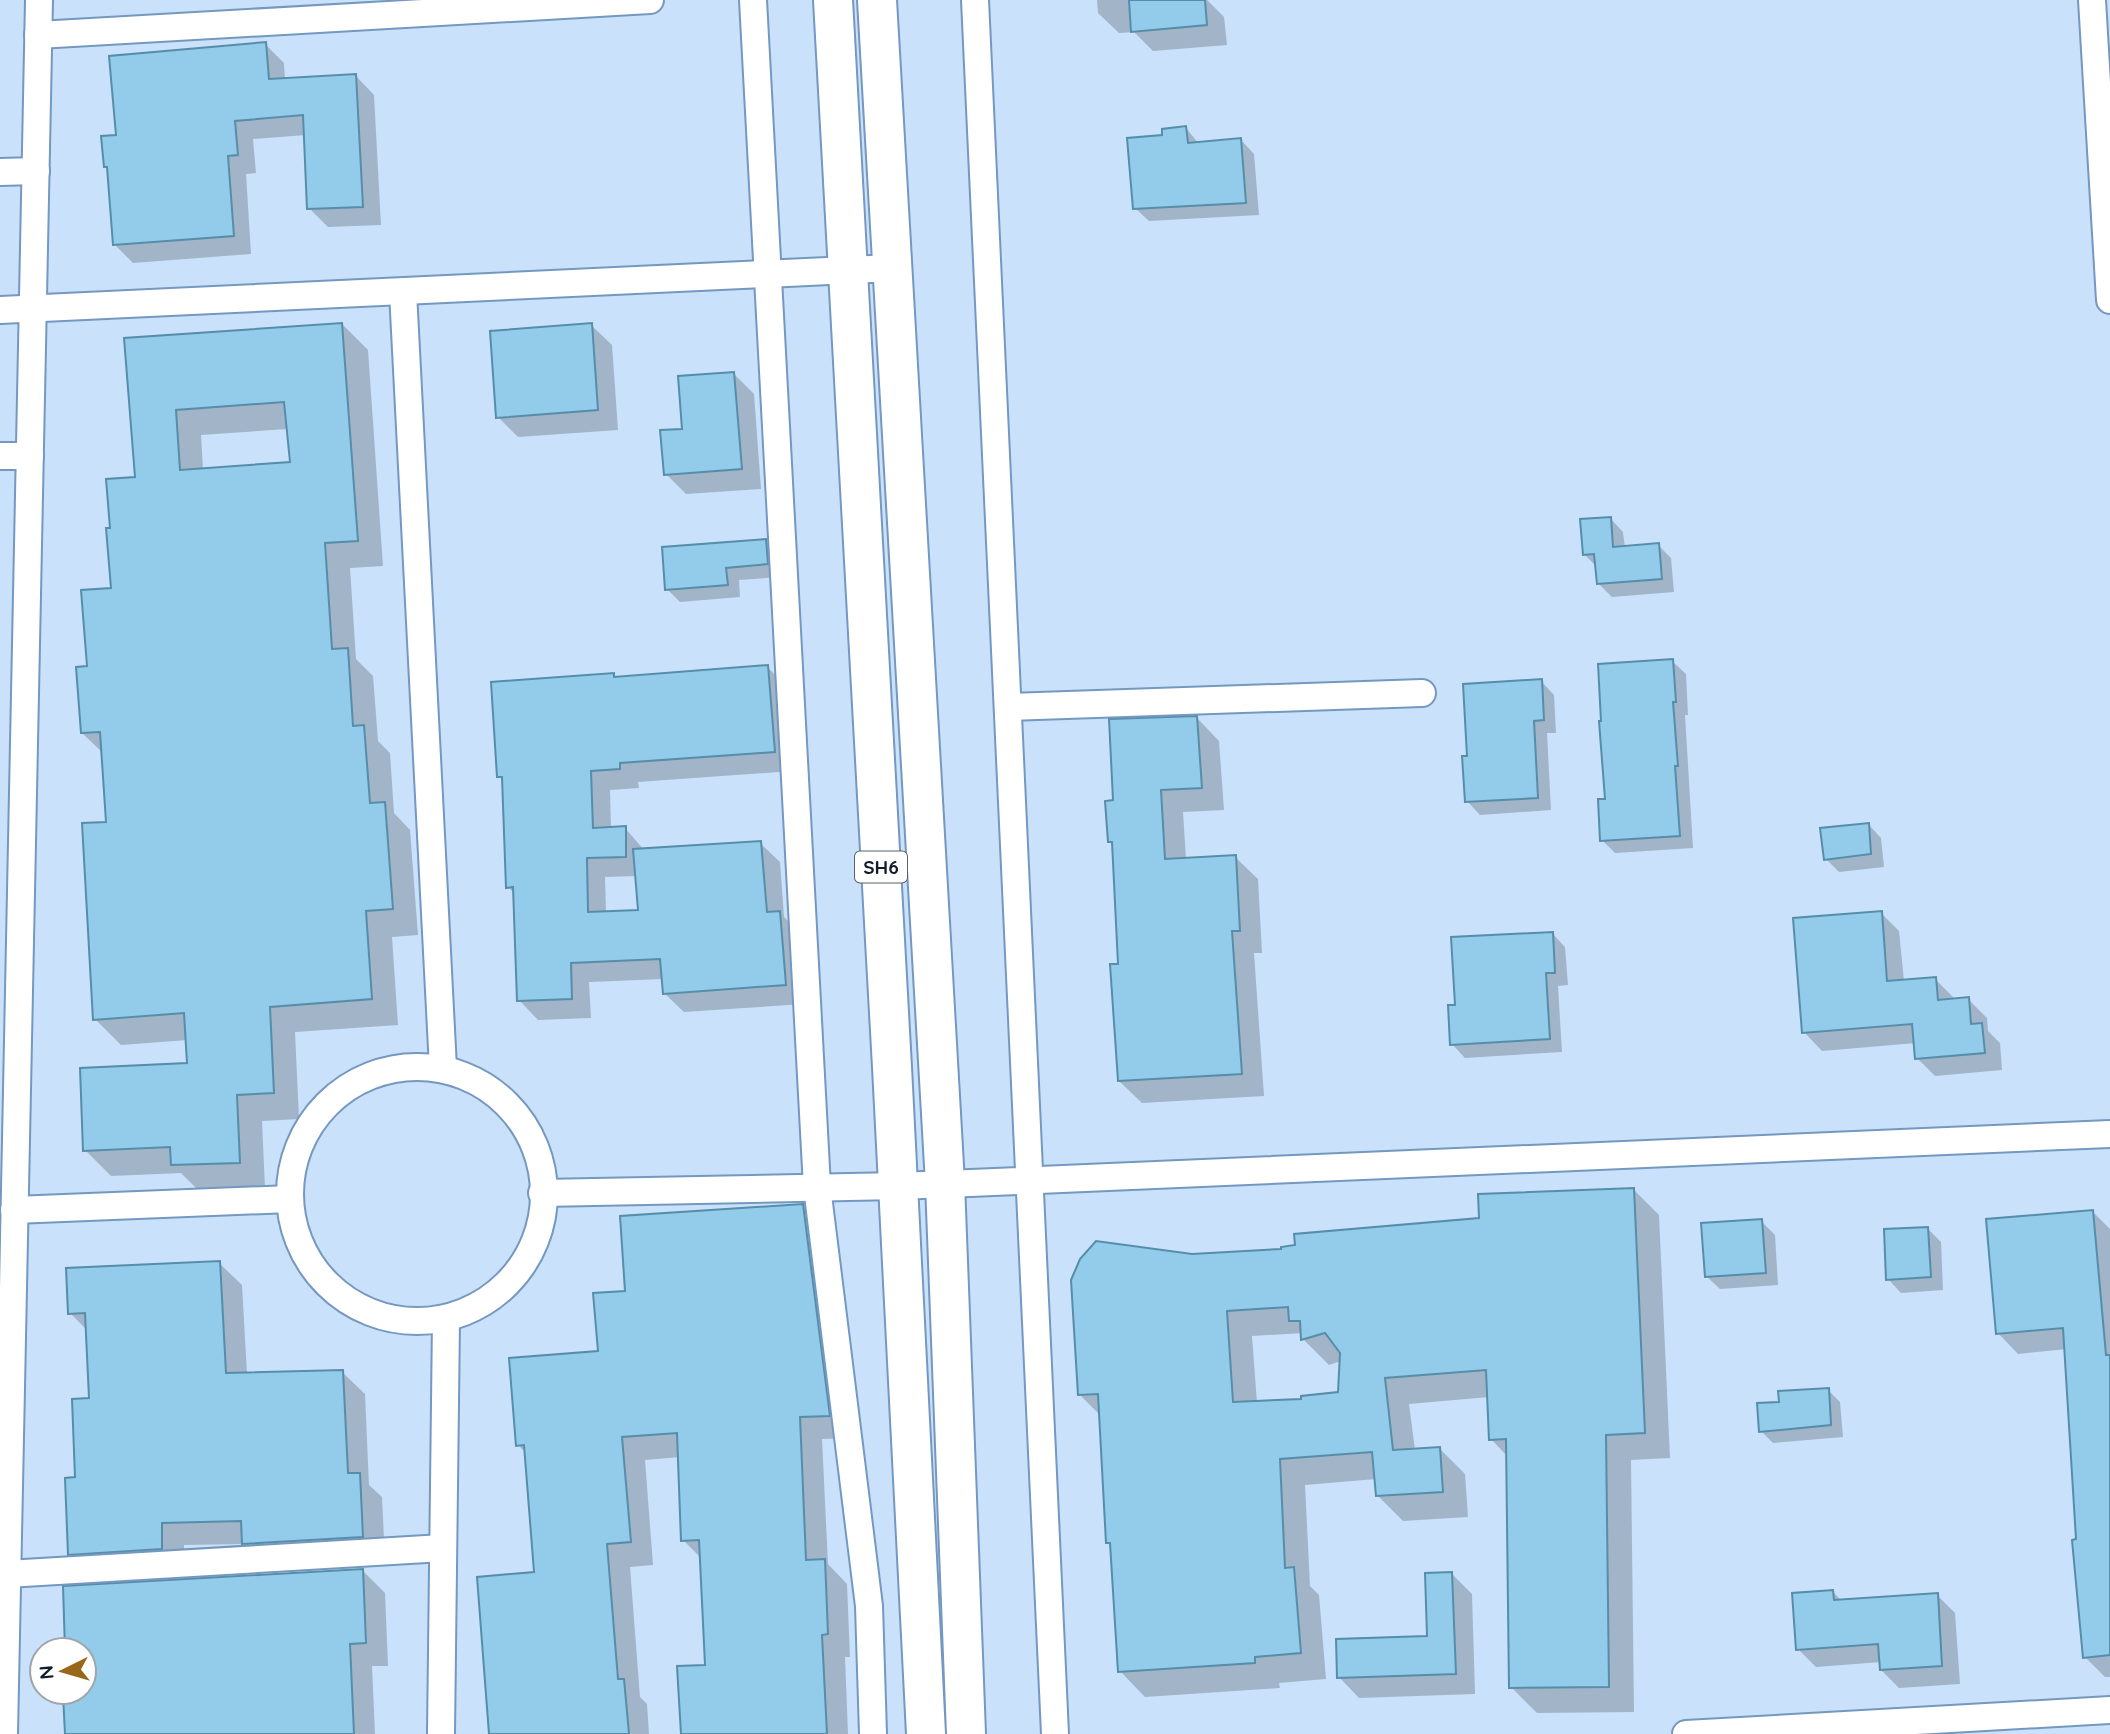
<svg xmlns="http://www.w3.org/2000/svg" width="2110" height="1734" viewBox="0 0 2110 1734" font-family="Quicksand,sans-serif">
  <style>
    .shadow { fill: #0003; fill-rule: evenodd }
    .building { fill: #93ccea; stroke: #568da9; stroke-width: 2; fill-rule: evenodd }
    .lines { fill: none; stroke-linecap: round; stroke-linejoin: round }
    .minor-casing { stroke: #7498c0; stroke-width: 30 }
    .primary-casing { stroke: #7498c0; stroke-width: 42 }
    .minor { stroke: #fff; stroke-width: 26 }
    .primary { stroke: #fff; stroke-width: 38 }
    .labels { text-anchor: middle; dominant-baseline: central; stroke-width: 6; stroke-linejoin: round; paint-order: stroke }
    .shield { fill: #fff; stroke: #57616b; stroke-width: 2 }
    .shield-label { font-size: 19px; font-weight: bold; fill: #0f1d2c }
  </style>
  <rect width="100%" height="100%" fill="#cae1fb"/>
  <g class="shadow">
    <path d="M 1097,0 L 1207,0 L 1224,17 L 1227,45 L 1153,51 L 1134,32 L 1119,33 L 1098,13 Z"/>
    <path d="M 265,44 L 284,63 L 285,80 L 356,76 L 374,95 L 381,225 L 328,227 L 309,208 L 306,135 L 253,139 L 256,173 L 246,174 L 251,254 L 133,263 L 114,244 L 109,170 L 105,166 L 118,137 Z"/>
    <path d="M 1186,128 L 1199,144 L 1241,140 L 1254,154 L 1259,215 L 1149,221 L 1135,208 L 1164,136 Z"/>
    <path d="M 342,324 L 368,350 L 383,566 L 350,568 L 356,659 L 373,676 L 378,741 L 390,753 L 394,813 L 410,830 L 418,935 L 392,937 L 398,1025 L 295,1032 L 299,1119 L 262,1121 L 265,1188 L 199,1191 L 181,1173 L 111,1176 L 85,1150 L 189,1065 L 188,1040 L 121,1045 L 95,1019 L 108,823 L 103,753 L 82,733 L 88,668 L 113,589 L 112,530 L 136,479 L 126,340 ZM 288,429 L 292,464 L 203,470 L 201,435 Z"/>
    <path d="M 591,325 L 612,345 L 618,430 L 518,437 L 498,417 Z"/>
    <path d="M 734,374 L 754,394 L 761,489 L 686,494 L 666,474 L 683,430 Z"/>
    <path d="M 1610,518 L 1623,532 L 1625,548 L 1658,545 L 1671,558 L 1674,592 L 1612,597 L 1599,584 L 1597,567 L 1585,555 Z"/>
    <path d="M 766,541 L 779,554 L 780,577 L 739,580 L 740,597 L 680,602 L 667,589 Z"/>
    <path d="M 1672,661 L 1686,674 L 1688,715 L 1685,715 L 1693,848 L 1615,853 L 1602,840 L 1606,800 Z"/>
    <path d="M 767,667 L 787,686 L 793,771 L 638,782 L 639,788 L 610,790 L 611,829 L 625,828 L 644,850 L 760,843 L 780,862 L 784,917 L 799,932 L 804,1004 L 684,1012 L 664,993 L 663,979 L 589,982 L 591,1018 L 538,1020 L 519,1000 L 515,894 L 508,887 L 504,782 L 499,776 L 613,675 L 617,678 ZM 637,876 L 640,912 L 606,913 L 605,877 Z"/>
    <path d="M 1541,681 L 1554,695 L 1556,733 L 1547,733 L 1551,810 L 1480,815 L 1467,801 L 1469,757 Z"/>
    <path d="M 1197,718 L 1219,741 L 1224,810 L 1183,812 L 1186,859 L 1235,857 L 1258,879 L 1262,953 L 1254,953 L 1264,1096 L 1142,1103 L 1119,1081 L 1120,965 L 1114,845 L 1110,841 L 1115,802 Z"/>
    <path d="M 1868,824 L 1881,838 L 1884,867 L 1839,872 L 1826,859 Z"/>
    <path d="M 1881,913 L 1899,931 L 1904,981 L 1935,979 L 1953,997 L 1954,1001 L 1968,999 L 1987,1018 L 1988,1031 L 2000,1043 L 2002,1070 L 1935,1076 L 1917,1058 L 1916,1043 L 1822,1051 L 1804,1032 Z"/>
    <path d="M 1552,933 L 1565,947 L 1568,985 L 1558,986 L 1562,1052 L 1465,1058 L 1452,1044 L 1456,1006 Z"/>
    <path d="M 1634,1190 L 1659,1215 L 1670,1458 L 1631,1460 L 1634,1712 L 1537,1713 L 1511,1687 L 1508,1457 L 1491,1439 L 1489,1397 L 1409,1404 L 1415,1450 L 1439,1448 L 1465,1474 L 1468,1517 L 1403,1521 L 1377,1495 L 1376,1479 L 1305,1485 L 1310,1586 L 1319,1595 L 1326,1679 L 1279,1683 L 1280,1688 L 1145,1697 L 1120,1671 L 1112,1547 L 1107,1542 L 1101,1416 L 1079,1394 L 1192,1256 L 1283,1251 L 1481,1220 ZM 1303,1333 L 1303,1339 L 1329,1365 L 1341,1361 L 1340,1394 L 1303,1400 L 1257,1403 L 1252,1336 Z"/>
    <path d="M 803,1205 L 826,1229 L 852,1438 L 822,1439 L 828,1564 L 847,1584 L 850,1657 L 845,1657 L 848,1734 L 682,1734 L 707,1667 L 702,1559 L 683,1540 L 680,1457 L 645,1460 L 653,1565 L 630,1567 L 640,1697 L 647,1704 L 649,1734 L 492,1734 L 536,1574 L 526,1453 L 518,1445 L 600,1352 L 627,1293 Z"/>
    <path d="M 2093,1212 L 2110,1229 L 2110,1677 L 2105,1677 L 2085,1657 L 2067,1349 L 2018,1354 L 1998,1333 Z"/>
    <path d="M 1761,1221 L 1775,1235 L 1778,1285 L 1720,1289 L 1706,1276 Z"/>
    <path d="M 1928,1229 L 1941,1242 L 1943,1290 L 1901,1293 L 1888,1279 Z"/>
    <path d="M 219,1263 L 242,1285 L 247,1374 L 342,1372 L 365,1394 L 369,1485 L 382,1497 L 385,1559 L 266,1566 L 243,1544 L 184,1545 L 184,1571 L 92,1577 L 69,1554 L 77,1479 L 90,1400 L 87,1330 L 70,1313 Z"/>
    <path d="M 1828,1390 L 1840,1402 L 1843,1437 L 1773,1443 L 1761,1431 L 1781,1403 Z"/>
    <path d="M 362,1570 L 385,1593 L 388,1666 L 372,1666 L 375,1734 L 67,1734 L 68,1692 L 84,1692 L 84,1650 L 66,1650 Z"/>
    <path d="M 1452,1574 L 1472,1594 L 1475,1694 L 1359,1698 L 1339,1677 L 1429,1638 Z"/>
    <path d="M 1832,1591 L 1842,1601 L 1937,1595 L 1955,1613 L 1960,1684 L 1899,1688 L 1881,1670 L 1881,1662 L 1816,1667 L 1798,1649 Z"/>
  </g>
  <g class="building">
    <path d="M 1129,0 L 1205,0 L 1207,25 L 1131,32 Z"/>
    <path d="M 266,42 L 269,79 L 356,74 L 363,207 L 307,209 L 303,115 L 235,121 L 238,155 L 228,156 L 234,236 L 113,245 L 107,167 L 104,167 L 101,136 L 116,135 L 109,56 Z"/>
    <path d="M 1186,126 L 1188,143 L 1241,138 L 1246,203 L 1133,209 L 1127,138 L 1162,135 L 1162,129 Z"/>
    <path d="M 342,323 L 358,541 L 325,543 L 332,649 L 348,648 L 353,726 L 364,725 L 370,803 L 385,802 L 393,909 L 366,911 L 372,999 L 270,1007 L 274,1093 L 237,1095 L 240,1163 L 171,1165 L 170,1147 L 83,1151 L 80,1068 L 187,1063 L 184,1013 L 93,1020 L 82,823 L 106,822 L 100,732 L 81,733 L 76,667 L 87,666 L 81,590 L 111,588 L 106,528 L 110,528 L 106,479 L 135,477 L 124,338 ZM 284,402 L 290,462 L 180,470 L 176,410 Z"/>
    <path d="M 592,323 L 598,410 L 496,418 L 490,331 Z"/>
    <path d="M 734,372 L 742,469 L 664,475 L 660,430 L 682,429 L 678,376 Z"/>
    <path d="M 1611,517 L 1613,547 L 1659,543 L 1662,579 L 1597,584 L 1594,554 L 1583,555 L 1580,519 Z"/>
    <path d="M 766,539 L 768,564 L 726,568 L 728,585 L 665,590 L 662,547 Z"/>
    <path d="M 1673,659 L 1676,702 L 1673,702 L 1678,766 L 1675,766 L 1680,836 L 1600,841 L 1598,799 L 1605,799 L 1599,721 L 1601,721 L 1598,664 Z"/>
    <path d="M 768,665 L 775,752 L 620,763 L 620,769 L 591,771 L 593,828 L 626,826 L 626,857 L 587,858 L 588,912 L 638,910 L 633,849 L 761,841 L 767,912 L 780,911 L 786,985 L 663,994 L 660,959 L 571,963 L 572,999 L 517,1001 L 513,887 L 506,888 L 502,777 L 497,777 L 491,682 L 614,673 L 614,677 Z"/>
    <path d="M 1542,679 L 1544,720 L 1534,721 L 1538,798 L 1465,802 L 1462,756 L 1467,756 L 1463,684 Z"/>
    <path d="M 1197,716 L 1202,788 L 1161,790 L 1165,859 L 1236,855 L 1240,931 L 1232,931 L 1242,1074 L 1118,1081 L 1110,964 L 1118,964 L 1112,842 L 1108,842 L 1105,801 L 1113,800 L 1109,719 Z"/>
    <path d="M 1869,823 L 1871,854 L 1824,860 L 1820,828 Z"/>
    <path d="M 1882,911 L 1887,981 L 1936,977 L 1938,1000 L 1969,997 L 1971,1024 L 1982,1023 L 1985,1053 L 1915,1059 L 1912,1024 L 1802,1033 L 1793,918 Z"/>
    <path d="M 1553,932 L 1555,973 L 1546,973 L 1550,1039 L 1450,1045 L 1448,1005 L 1455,1005 L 1451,937 Z"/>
    <path d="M 1634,1188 L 1645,1433 L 1606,1435 L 1609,1687 L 1509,1688 L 1506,1439 L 1489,1440 L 1486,1370 L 1385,1378 L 1393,1450 L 1440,1447 L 1443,1492 L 1376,1496 L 1372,1452 L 1280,1459 L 1285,1568 L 1294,1567 L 1301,1653 L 1255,1657 L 1255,1663 L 1118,1672 L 1110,1543 L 1106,1543 L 1098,1394 L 1078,1395 L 1071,1280 L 1080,1259 L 1096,1241 L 1192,1254 L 1281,1249 L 1281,1247 L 1295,1245 L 1294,1234 L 1479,1218 L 1478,1194 ZM 1288,1307 L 1289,1321 L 1300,1321 L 1301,1340 L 1325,1333 L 1340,1353 L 1338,1392 L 1301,1396 L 1301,1399 L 1233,1402 L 1227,1311 Z"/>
    <path d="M 803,1204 L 830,1416 L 800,1417 L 806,1560 L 825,1559 L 828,1634 L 822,1635 L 827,1734 L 681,1734 L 677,1666 L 705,1665 L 699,1540 L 681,1541 L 677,1433 L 622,1437 L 631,1542 L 607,1544 L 618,1679 L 624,1679 L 629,1734 L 489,1734 L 477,1577 L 534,1572 L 524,1445 L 516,1446 L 509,1358 L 598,1351 L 593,1293 L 625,1291 L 620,1216 Z"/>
    <path d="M 2093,1210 L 2106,1355 L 2110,1355 L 2110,1655 L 2083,1658 L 2072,1540 L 2076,1539 L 2063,1328 L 1996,1334 L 1986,1219 Z"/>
    <path d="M 1762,1219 L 1766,1273 L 1705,1277 L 1701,1223 Z"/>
    <path d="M 1928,1227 L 1931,1277 L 1886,1280 L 1884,1229 Z"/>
    <path d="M 220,1261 L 226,1373 L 343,1370 L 348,1473 L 360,1473 L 363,1537 L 242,1544 L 241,1521 L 162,1523 L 162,1549 L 68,1555 L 65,1478 L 75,1477 L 72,1399 L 89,1398 L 85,1313 L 68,1314 L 66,1268 Z"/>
    <path d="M 1829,1388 L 1831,1425 L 1759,1432 L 1757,1403 L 1779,1402 L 1778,1391 Z"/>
    <path d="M 363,1569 L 366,1643 L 350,1644 L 354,1734 L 65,1734 L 63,1695 L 66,1695 L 66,1692 L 84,1692 L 84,1650 L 65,1650 L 63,1586 Z"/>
    <path d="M 1452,1572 L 1456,1674 L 1337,1678 L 1336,1639 L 1427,1636 L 1425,1573 Z"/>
    <path d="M 1833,1590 L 1834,1600 L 1938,1593 L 1942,1666 L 1880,1670 L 1878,1644 L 1796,1650 L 1792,1593 Z"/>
  </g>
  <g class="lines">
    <g class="minor-casing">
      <g id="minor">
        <path d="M 753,0 L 817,1187 L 869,1606 L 873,1734"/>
        <path d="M 975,0 L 1055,1734"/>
        <path d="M 2092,0 L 2110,300"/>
        <path d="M 38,35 L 650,0"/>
        <path d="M 0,172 L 36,171"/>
        <path d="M 403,292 L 443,1068"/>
        <path d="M 0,310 L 892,268"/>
        <path d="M 0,456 L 30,456"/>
        <path d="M 1008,707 L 1422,693"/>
        <circle cx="417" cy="1194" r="127"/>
        <path d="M 542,1193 L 899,1186 L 2110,1134"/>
        <path d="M 14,1210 L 290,1199"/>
        <path d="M 7,1574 L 443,1548"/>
        <path d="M 4,1734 L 39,0"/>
        <path d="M 441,1734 L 446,1320"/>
        <path d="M 1686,1734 L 2110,1710"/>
      </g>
    </g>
    <g class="primary-casing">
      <g id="primary">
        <path d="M 833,0 L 892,1067 L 926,1734"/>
        <path d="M 877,0 L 945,1183 L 966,1734"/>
      </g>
    </g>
    <use href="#minor" class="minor"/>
    <use href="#primary" class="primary"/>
  </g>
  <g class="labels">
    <rect class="shield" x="855" y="851.5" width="52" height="31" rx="5"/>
    <g class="shield-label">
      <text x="881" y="867">SH6</text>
    </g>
  </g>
  <g transform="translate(63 1671) rotate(265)"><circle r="33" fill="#ffffff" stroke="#9fa5ab" stroke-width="2"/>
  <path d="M0-5L12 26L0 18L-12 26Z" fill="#99661a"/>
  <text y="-10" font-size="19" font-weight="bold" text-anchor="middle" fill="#0f1d2c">N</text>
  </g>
</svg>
